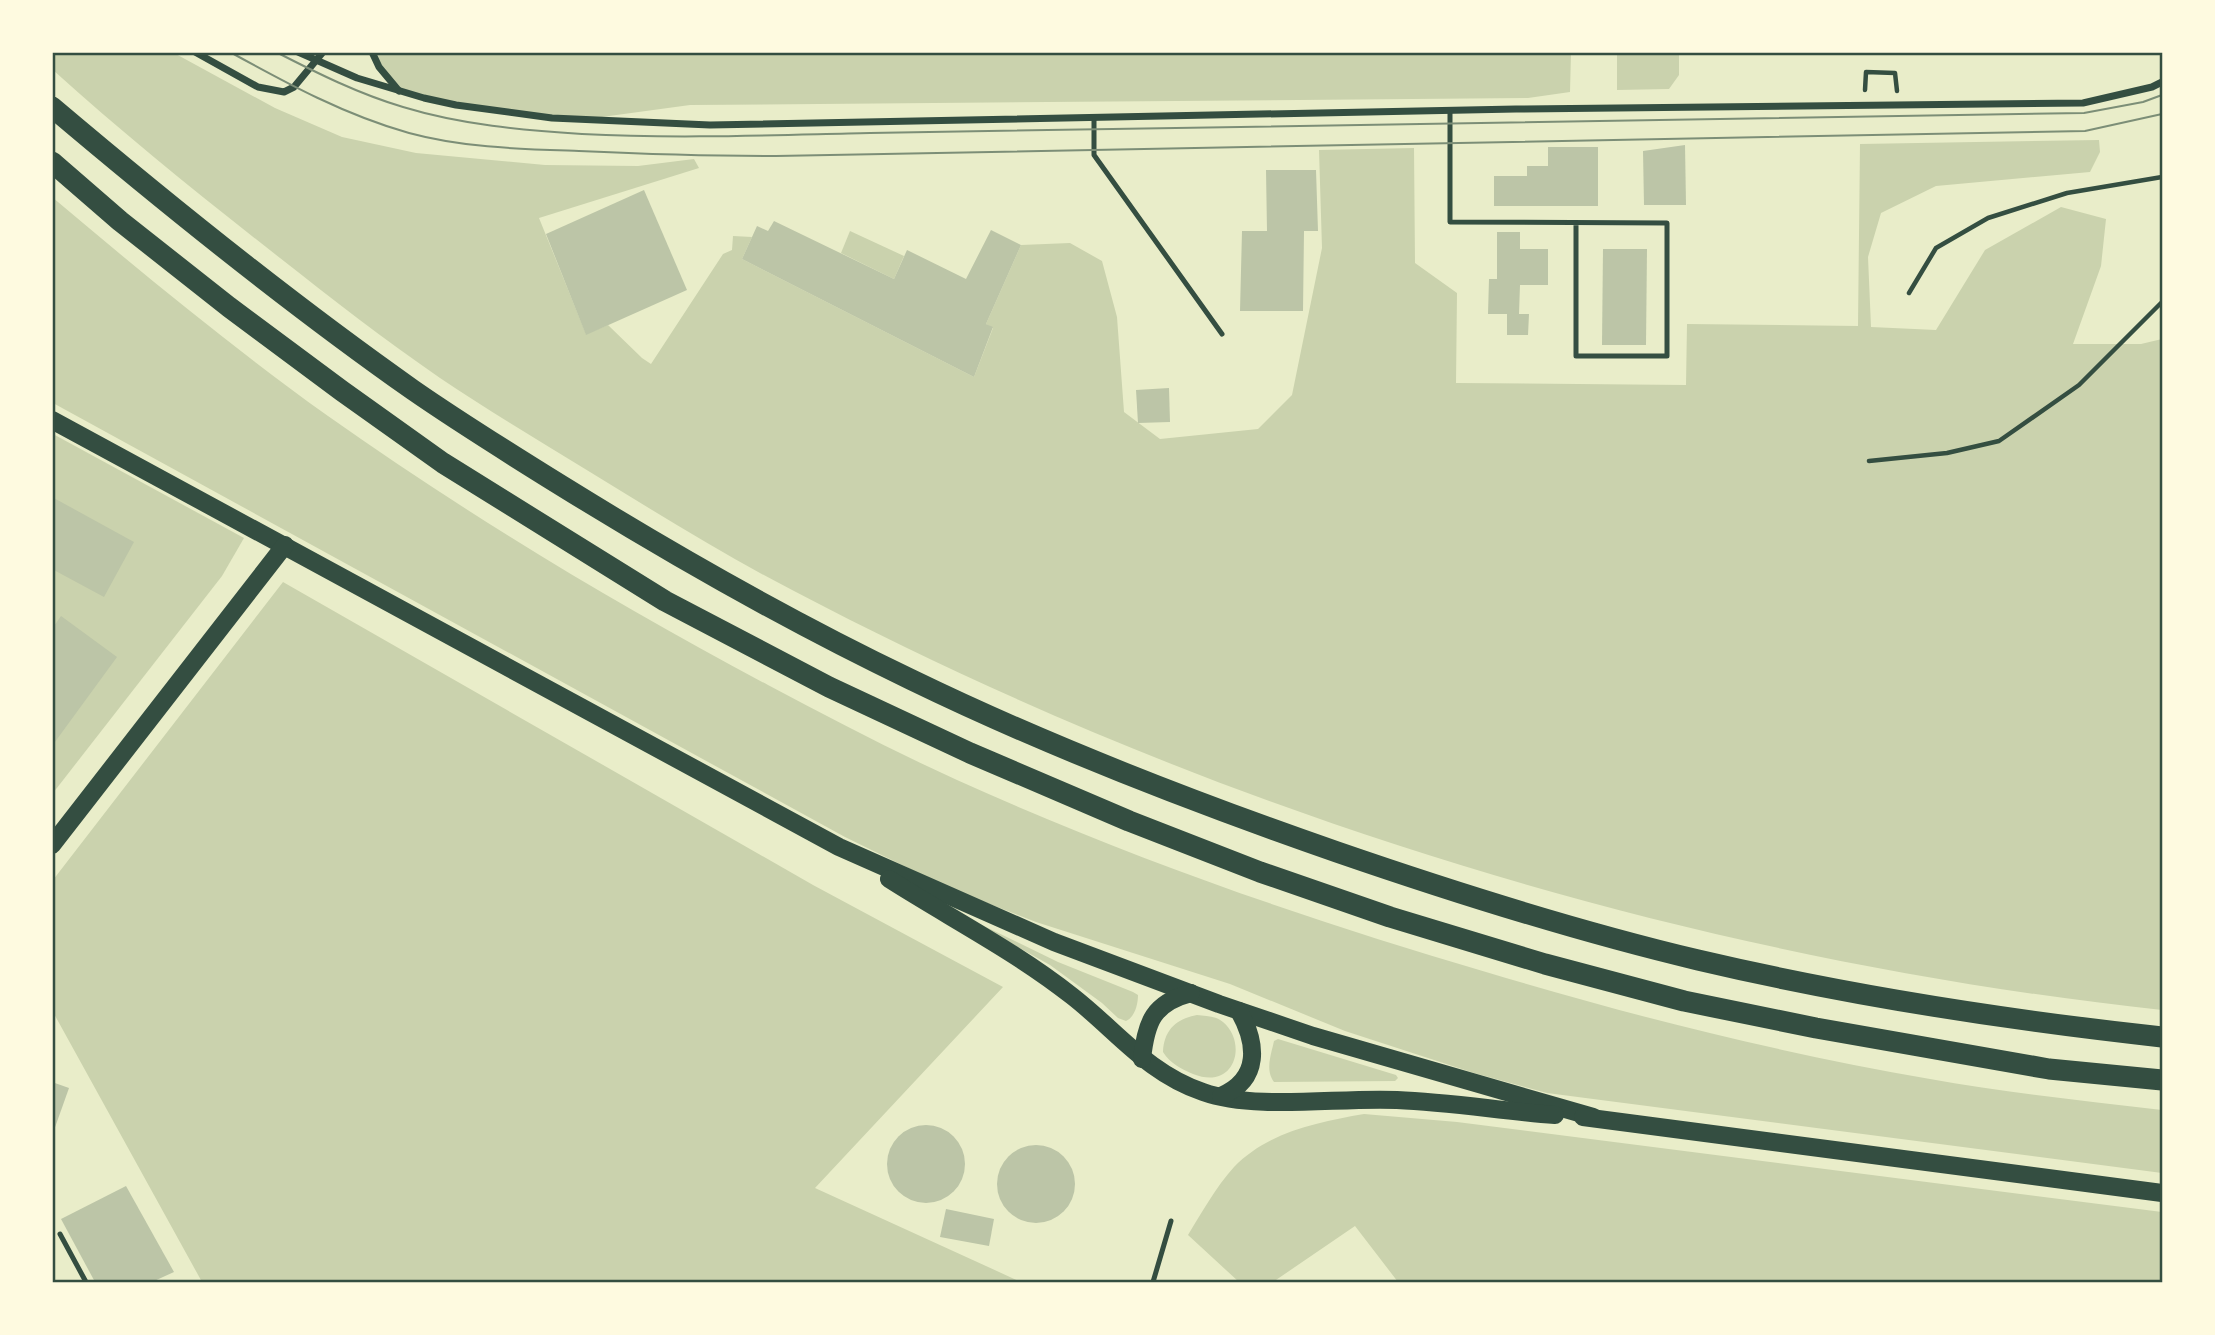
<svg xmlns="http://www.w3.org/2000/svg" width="2215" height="1335" viewBox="0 0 2215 1335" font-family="Signika,sans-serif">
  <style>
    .green { fill: #cad2ad }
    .building { fill: #bcc5a7 }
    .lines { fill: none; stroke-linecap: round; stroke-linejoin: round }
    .path { stroke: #344e41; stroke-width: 4.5 }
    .service { stroke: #344e41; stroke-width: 5 }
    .minor { stroke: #344e41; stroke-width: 7 }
    .primary { stroke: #344e41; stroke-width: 18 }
    .motorway { stroke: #344e41; stroke-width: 21 }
    .tram { stroke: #7c8e77; stroke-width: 2 }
    .neatline { fill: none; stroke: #344e41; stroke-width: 2.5 }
  </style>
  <rect width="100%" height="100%" fill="#e9edc9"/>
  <g class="green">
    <path d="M 1571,52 L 1570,92 L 1528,98 L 690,105 L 587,119 L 456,105 L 399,91 L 372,53 Z"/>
    <path d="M 53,53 L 174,53 L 275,108 L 342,137 L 416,153 L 545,165 L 638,166 L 694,159 L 699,168 L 539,218 L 586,334 L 608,325 L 642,358 L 651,364 L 723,254 L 732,250 L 733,236 L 752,237 L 742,259 L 974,377 L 993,328 L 986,324 L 1021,245 L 1070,243 L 1102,261 L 1117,317 L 1124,412 L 1160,439 L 1258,429 L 1292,395 L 1322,248 L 1319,150 L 1414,148 L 1415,263 L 1457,293 L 1456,383 L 1686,385 L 1687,324 L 1858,326 L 1860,144 L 2099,140 L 2100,152 L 2090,172 L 1936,186 L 1881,213 L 1868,257 L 1871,327 L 1936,330 L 1985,250 L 2061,207 L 2106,219 L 2101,266 L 2073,344 L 2141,344 L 2162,339 L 2162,1010 C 1689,959 1216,813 794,591 C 724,555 657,513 590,472 C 540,441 489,411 440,378 C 385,340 332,299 280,258 C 202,197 126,136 53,70 Z"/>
    <path d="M 1617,53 L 1679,53 L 1679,75 L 1669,89 L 1617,90 Z"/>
    <path d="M 52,197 C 142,273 233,348 328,416 C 468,515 617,605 768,685 C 830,718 893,751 957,780 C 1128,857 1305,919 1486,972 C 1632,1016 1780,1053 1930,1079 C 2007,1093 2085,1101 2162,1110 L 2162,1173 L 1547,1093 L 1474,1073 L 1345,1031 L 1230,984 L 1036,922 L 951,889 L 845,837 L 53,403 Z"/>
    <path d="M 850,231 L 904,256 L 894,279 L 841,253 Z"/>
    <path d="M 53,434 L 244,538 L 222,576 L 53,793 Z"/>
    <path d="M 283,582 L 813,885 L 1003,987 L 815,1188 L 1021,1282 L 202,1282 L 53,1012 L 53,880 Z"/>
    <path d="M 957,913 L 1058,962 L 1133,992 L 1138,995 C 1138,1004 1135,1017 1126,1021 L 1118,1018 L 1102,1003 L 1050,965 Z"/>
    <path d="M 1197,1015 C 1206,1016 1216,1016 1223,1022 C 1248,1043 1235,1091 1193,1074 C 1181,1069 1170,1063 1163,1052 C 1164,1030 1176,1019 1197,1015 Z"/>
    <path d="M 1278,1039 L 1396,1075 L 1398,1078 L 1395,1081 L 1274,1082 C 1265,1070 1271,1055 1274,1041 Z"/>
    <path d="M 1364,1114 L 1457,1122 L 2162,1212 L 2162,1282 L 1398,1282 L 1355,1226 L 1273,1282 L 1239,1282 L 1188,1235 C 1202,1212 1216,1187 1234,1167 C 1268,1132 1318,1122 1364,1114 Z"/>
  </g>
  <g class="building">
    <path d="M 1685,145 L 1686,205 L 1644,205 L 1643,151 Z"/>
    <path d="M 1548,147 L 1598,147 L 1598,206 L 1494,206 L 1494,176 L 1527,176 L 1527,166 L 1548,166 Z"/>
    <path d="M 1266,170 L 1316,170 L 1318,231 L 1304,231 L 1303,311 L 1240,311 L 1242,231 L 1267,231 Z"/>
    <path d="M 644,190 L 687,290 L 586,335 L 546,234 Z"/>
    <path d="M 774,221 L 894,279 L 907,250 L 966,279 L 991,230 L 1021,245 L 986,324 L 993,327 L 974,377 L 742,259 L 757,226 L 768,231 Z"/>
    <path d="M 1497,232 L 1520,232 L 1520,249 L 1548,249 L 1548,285 L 1520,285 L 1519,314 L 1529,314 L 1528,335 L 1507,335 L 1507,314 L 1488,314 L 1489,279 L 1497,279 Z"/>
    <path d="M 1603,249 L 1647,249 L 1646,345 L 1602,345 Z"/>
    <path d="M 1169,388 L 1170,422 L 1138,423 L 1136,390 Z"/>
    <path d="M 52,497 L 134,542 L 104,597 L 52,569 Z"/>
    <path d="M 61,616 L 117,657 L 52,746 L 52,629 Z"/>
    <path d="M 52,1082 L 69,1088 L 53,1133 L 52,1133 Z"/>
    <circle cx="926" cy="1164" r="39"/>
    <circle cx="1036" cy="1184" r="39"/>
    <path d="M 126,1186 L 174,1272 L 152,1282 L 95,1282 L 61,1219 Z"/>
    <path d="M 946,1209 L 994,1219 L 989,1246 L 940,1237 Z"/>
  </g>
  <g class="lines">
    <g class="path">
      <path d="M 1865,90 L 1866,72 L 1895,73 L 1897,91"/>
      <path d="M 1909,293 L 1936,248 L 1988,218 L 2067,193 L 2162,177"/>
      <path d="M 1869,461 L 1947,453 L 1999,441 L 2079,385 L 2162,302"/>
    </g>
    <g class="service">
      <path d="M 1450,111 L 1450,222 L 1667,223 L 1667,356 L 1576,356 L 1576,223"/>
      <path d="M 1094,117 L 1094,155 L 1222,334"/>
      <path d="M 60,1234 L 86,1282"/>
      <path d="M 1153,1282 L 1171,1221"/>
    </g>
    <g class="minor">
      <path d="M 195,52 L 258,87 L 284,92 L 294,87 L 323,52"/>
      <path d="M 298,52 L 357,78 L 424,98 L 456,105 L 552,118 L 710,125 L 1516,109 L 2083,103 L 2152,87 L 2162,82"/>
      <path d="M 372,52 L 379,67 L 399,91"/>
    </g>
    <g class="primary">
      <path d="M 52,420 L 839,847 L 1054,942 L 1219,1004 L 1313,1036 L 1593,1117"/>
      <path d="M 52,845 L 285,545"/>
      <path d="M 889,879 C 950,918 1015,951 1072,996 C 1117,1031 1147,1073 1203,1092 C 1256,1111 1339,1097 1397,1100 C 1450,1102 1502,1111 1555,1115"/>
      <path d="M 1142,1059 C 1146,1022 1153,1003 1191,993"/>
      <path d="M 1221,1096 C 1261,1079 1257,1043 1239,1011"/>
      <path d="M 1583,1117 L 2162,1193"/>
    </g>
    <g class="motorway">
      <path d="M 52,107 C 169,206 288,302 413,390 C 462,424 512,455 562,486 C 675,556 791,622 912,680 C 1050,747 1193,802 1337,852 C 1456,893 1576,931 1698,960 C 1851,996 2007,1020 2162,1037"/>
      <path d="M 52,162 L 120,221 L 229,307 L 342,391 L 443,463 L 665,601 L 829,687 L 970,753 L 1129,821 L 1260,872 L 1390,917 L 1545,964 L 1684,1001 L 1816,1028 L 2049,1069 L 2162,1080"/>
    </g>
    <g class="tram">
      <path d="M 230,52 C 288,84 345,115 409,133 C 464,148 522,149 579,151 C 644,154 710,156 776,156 L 2085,131 L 2162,114"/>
      <path d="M 276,52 C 317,73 359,94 403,107 C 462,125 522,130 582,134 C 678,139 774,135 870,133 L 2084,113 L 2143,102 L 2162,95"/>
    </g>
  </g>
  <rect width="2215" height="1335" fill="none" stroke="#fefae0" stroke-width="108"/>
  <rect x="54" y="54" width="2107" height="1227" class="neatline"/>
</svg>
